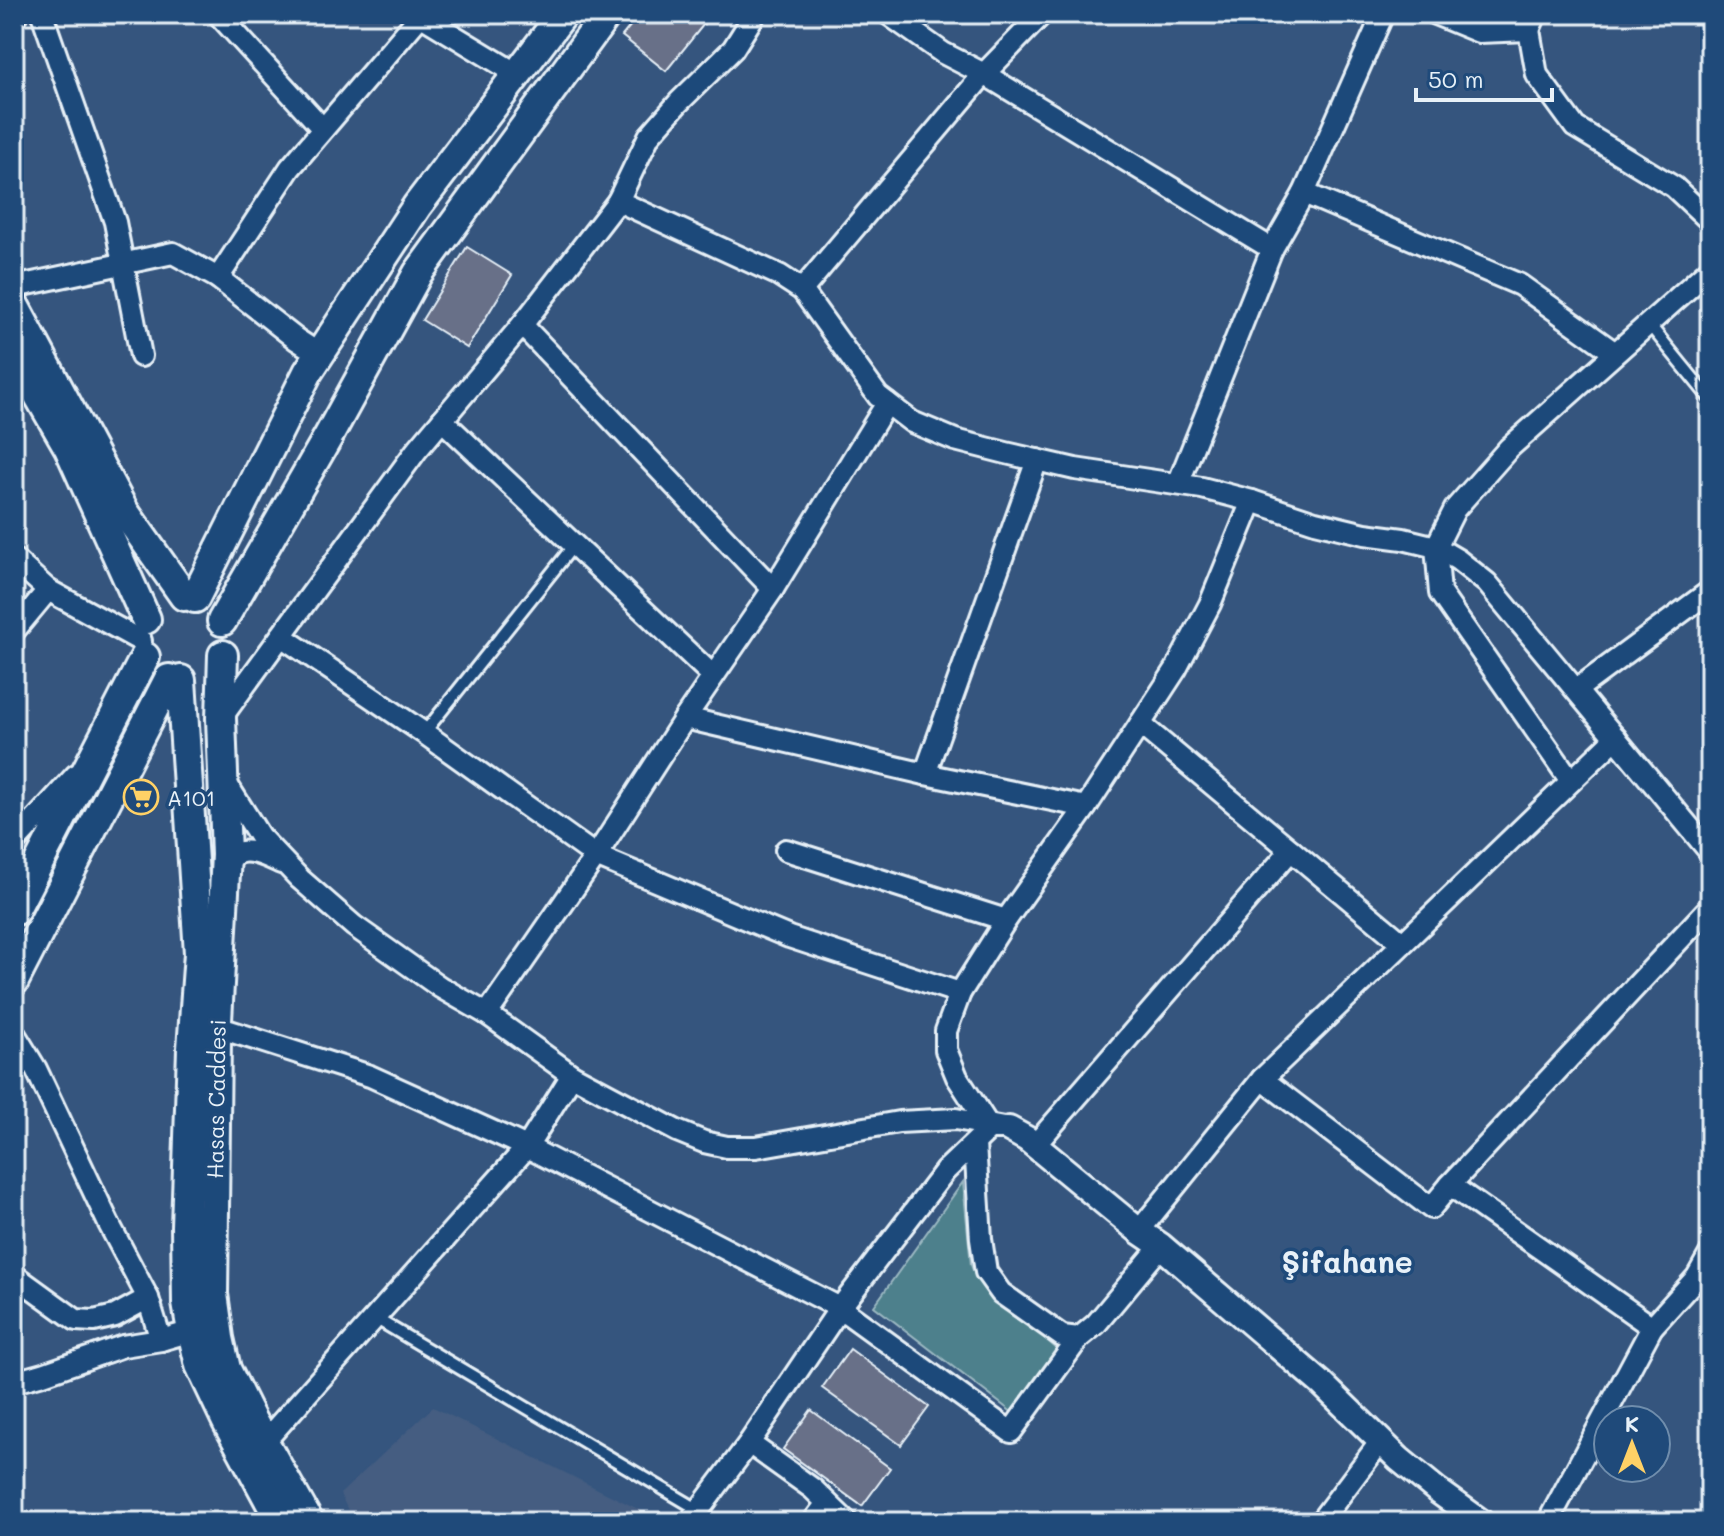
<svg xmlns="http://www.w3.org/2000/svg" width="1724" height="1536" viewBox="0 0 1724 1536" font-family="Mali,sans-serif">
  <style>
    .built { fill: #445d81 }
    .green { fill: #4e808c; stroke: #9bb8c2; stroke-width: 2 }
    .building { fill: #676f88; stroke: #e8f1f8; stroke-width: 2 }
    .lines { fill: none; stroke-linecap: round; stroke-linejoin: round }
    .service-casing { stroke: #e8f1f8; stroke-width: 16 }
    .minor-casing { stroke: #e8f1f8; stroke-width: 26 }
    .tertiary-casing { stroke: #e8f1f8; stroke-width: 30 }
    .secondary-casing { stroke: #e8f1f8; stroke-width: 34 }
    .service { stroke: #1f4a7a; stroke-width: 10 }
    .minor { stroke: #1f4a7a; stroke-width: 20 }
    .tertiary { stroke: #1f4a7a; stroke-width: 24 }
    .secondary { stroke: #1f4a7a; stroke-width: 28 }
    .labels { text-anchor: middle; dominant-baseline: central; stroke-width: 7; stroke-linejoin: round; paint-order: stroke }
    .poi-label { font-size: 22px; fill: #e8f1f8; stroke: #1f4a7a; text-anchor: start }
    .street-label { font-size: 22px; fill: #e8f1f8; stroke: #1f4a7a }
    .district-label { font-size: 30px; font-weight: bold; fill: #e8f1f8; stroke: #1f4a7a }
  </style>
  <rect width="100%" height="100%" fill="#35557e"/>
  <filter id="ink" filterUnits="userSpaceOnUse"><feTurbulence type="fractalNoise" baseFrequency=".0125" numOctaves="2"/><feDisplacementMap in="SourceGraphic" scale="16" xChannelSelector="R" yChannelSelector="G"/><feConvolveMatrix kernelMatrix="1 2 1 2 8 2 1 2 1" color-interpolation-filters="sRGB"/></filter>
  <g filter="url(#ink)">
    <path class="built" d="M 433,1407 L 658,1519 L 656,1522 L 354,1522 L 340,1494 Z"/>
    <path class="green" d="M 963,1182 L 971,1265 L 977,1280 L 1057,1349 L 1013,1413 L 874,1306 Z"/>
    <g class="building">
      <path d="M 640,14 L 712,14 L 666,71 L 622,36 Z"/>
      <path d="M 467,247 L 512,275 L 467,348 L 422,320 Z"/>
      <path d="M 850,1349 L 929,1407 L 901,1445 L 822,1388 Z"/>
      <path d="M 811,1410 L 890,1468 L 862,1506 L 783,1449 Z"/>
    </g>
    <g class="lines">
      <g class="service-casing">
        <g id="service">
          <path d="M 1648,323 L 1710,399"/>
          <path d="M 424,733 L 574,545"/>
          <path d="M 375,1318 L 699,1510"/>
        </g>
      </g>
      <g class="minor-casing">
        <g id="minor">
          <path d="M 42,14 L 115,222 L 141,356"/>
          <path d="M 218,14 L 323,129"/>
          <path d="M 418,14 L 517,74"/>
          <path d="M 888,14 L 943,53 L 984,74 L 1272,249"/>
          <path d="M 1435,14 L 1479,32 L 1529,30 L 1536,14"/>
          <path d="M 14,16 L 17,14"/>
          <path d="M 1529,30 L 1537,75 L 1575,127 L 1674,187 L 1710,221"/>
          <path d="M 1304,193 L 1520,285 L 1615,353"/>
          <path d="M 618,201 L 779,275 L 802,290 L 878,396 L 912,422 L 955,440 L 1006,453 L 1075,469 L 1202,488 L 1252,501 L 1315,522 L 1365,534 L 1403,539 L 1436,547 L 1458,560 L 1487,583 L 1710,852"/>
          <path d="M 218,278 L 290,168 L 420,16"/>
          <path d="M 14,287 L 173,253 L 218,278 L 296,339 L 319,354"/>
          <path d="M 802,290 L 984,74 L 1042,14"/>
          <path d="M 522,325 L 773,589"/>
          <path d="M 442,420 L 713,676"/>
          <path d="M 1178,484 L 1272,249 L 1304,193 L 1383,14"/>
          <path d="M 14,559 L 48,590 L 141,641"/>
          <path d="M 14,631 L 48,590"/>
          <path d="M 281,636 L 424,733 L 596,856 L 789,937 L 960,993"/>
          <path d="M 1576,690 L 1710,591"/>
          <path d="M 221,718 L 416,451 L 522,325 L 618,201 L 649,136 L 679,102 L 733,49 L 755,14"/>
          <path d="M 685,718 L 925,774 L 1086,807"/>
          <path d="M 1140,724 L 1402,943"/>
          <path d="M 925,774 L 1037,460"/>
          <path d="M 223,778 L 260,837 L 300,879 L 354,926 L 440,987 L 487,1014 L 572,1075 L 677,1131 L 704,1142 L 727,1147 L 756,1147 L 899,1122 L 956,1119 L 1009,1129"/>
          <path d="M 1571,781 L 1440,593 L 1436,547 L 1455,509 L 1509,448 L 1710,269"/>
          <path d="M 14,843 L 76,775"/>
          <path d="M 786,850 L 1006,920"/>
          <path d="M 226,871 C 226,870 230,860 231,859 C 242,843 268,857 281,863"/>
          <path d="M 487,1014 L 596,856 L 685,718 L 773,589 L 887,403"/>
          <path d="M 217,1027 L 370,1076 L 527,1147 L 840,1308 L 1011,1432 L 1079,1338"/>
          <path d="M 14,1033 L 36,1069 L 109,1224 L 148,1298 L 161,1340"/>
          <path d="M 1262,1079 L 1431,1208 L 1450,1185 L 1710,907"/>
          <path d="M 988,1125 L 957,1077 L 946,1050 L 946,1031 L 960,993 L 1006,920 L 1086,807 L 1176,669 L 1210,604 L 1252,501"/>
          <path d="M 975,1144 L 981,1239 L 986,1272 L 1001,1293 L 1062,1336 L 1079,1338 L 1096,1324 L 1161,1246"/>
          <path d="M 1035,1145 L 1291,850"/>
          <path d="M 1450,1185 L 1652,1327"/>
          <path d="M 1139,1231 L 1262,1079 L 1616,738"/>
          <path d="M 14,1275 L 76,1320 L 94,1321 L 115,1316 L 148,1298"/>
          <path d="M 14,1382 L 43,1374 L 123,1346 L 161,1340 L 192,1331"/>
          <path d="M 264,1442 L 527,1147 L 572,1075"/>
          <path d="M 749,1443 L 813,1489 L 847,1522"/>
          <path d="M 690,1522 L 749,1443 L 840,1308 L 945,1171 L 989,1129 L 1001,1129"/>
          <path d="M 813,1522 L 827,1503"/>
          <path d="M 1320,1522 L 1381,1441"/>
          <path d="M 1548,1522 L 1652,1327 L 1697,1277 L 1710,1254"/>
        </g>
      </g>
      <g class="tertiary-casing">
        <path id="tertiary" d="M 1009,1129 L 1027,1139 L 1139,1231 L 1161,1246 L 1322,1384 L 1399,1459 L 1438,1491 L 1481,1522"/>
      </g>
      <g class="secondary-casing">
        <g id="secondary">
          <path d="M 14,305 L 124,511 L 184,596"/>
          <path d="M 14,353 L 69,448 L 146,619"/>
          <path d="M 195,598 L 308,372 L 417,206 L 563,14"/>
          <path d="M 222,621 L 328,437 L 418,273 L 607,14"/>
          <path d="M 223,655 L 221,718 L 226,855 L 216,1039 L 213,1294 L 219,1338 L 226,1369 L 252,1421 L 309,1522"/>
          <path d="M 181,680 L 199,953 L 192,1049 L 186,1226 L 187,1303 L 192,1331 L 200,1365 L 227,1422 L 281,1522"/>
          <path d="M 14,911 L 145,657"/>
          <path d="M 14,981 L 169,679"/>
        </g>
      </g>
      <use href="#service" class="service"/>
      <use href="#minor" class="minor"/>
      <use href="#tertiary" class="tertiary"/>
      <use href="#secondary" class="secondary"/>
    </g>
  </g>
  <defs>
    <g id="supermarket-ring" transform="scale(1.8)"><circle r="9.5" fill="#1f4a7a" stroke="#ffd166" stroke-width="1.5"/><path d="M-6-5.5h2.5l.6 2H6L4.5 2H-2.5L-4.4-4H-6ZM-1.5 3.2a1.3 1.3 0 1 0 .1 0ZM3 3.2a1.3 1.3 0 1 0 .1 0Z" fill="#ffd166"/></g>
  </defs>
  <g fill-rule="evenodd">
    <use href="#supermarket-ring" x="141" y="797"/>
  </g>
  <g class="labels">
    <g class="poi-label">
      <text x="167" y="797">A101</text>
    </g>
    <g class="street-label">
      <text transform="translate(216 1099) rotate(-89)">Hasas Caddesi</text>
    </g>
    <g class="district-label">
      <text x="1347" y="1261">Şifahane</text>
    </g>
  </g>
  <rect width="1724" height="1536" fill="none" stroke="#1f4a7a" stroke-width="48"/>
  <rect x="24" y="24" width="1676" height="1488" fill="none" stroke="#e8f1f8" stroke-width="3" filter="url(#ink)"/>
  <g transform="translate(1632 1444)"><circle r="38" fill="#1f4a7a" stroke="#6f8dac" stroke-width="2"/>
  <path d="M0-6L14 30L0 20L-14 30Z" fill="#ffd166"/>
  <text y="-12" font-size="22" font-weight="bold" text-anchor="middle" fill="#e8f1f8">K</text>
  </g>
  <path d="M1416 88v12h136v-12" fill="none" stroke="#e8f1f8" stroke-width="4"/>
  <text x="1428" y="88" font-size="24" fill="#e8f1f8" stroke="#1f4a7a" stroke-width="6" paint-order="stroke">50 m</text>
</svg>
